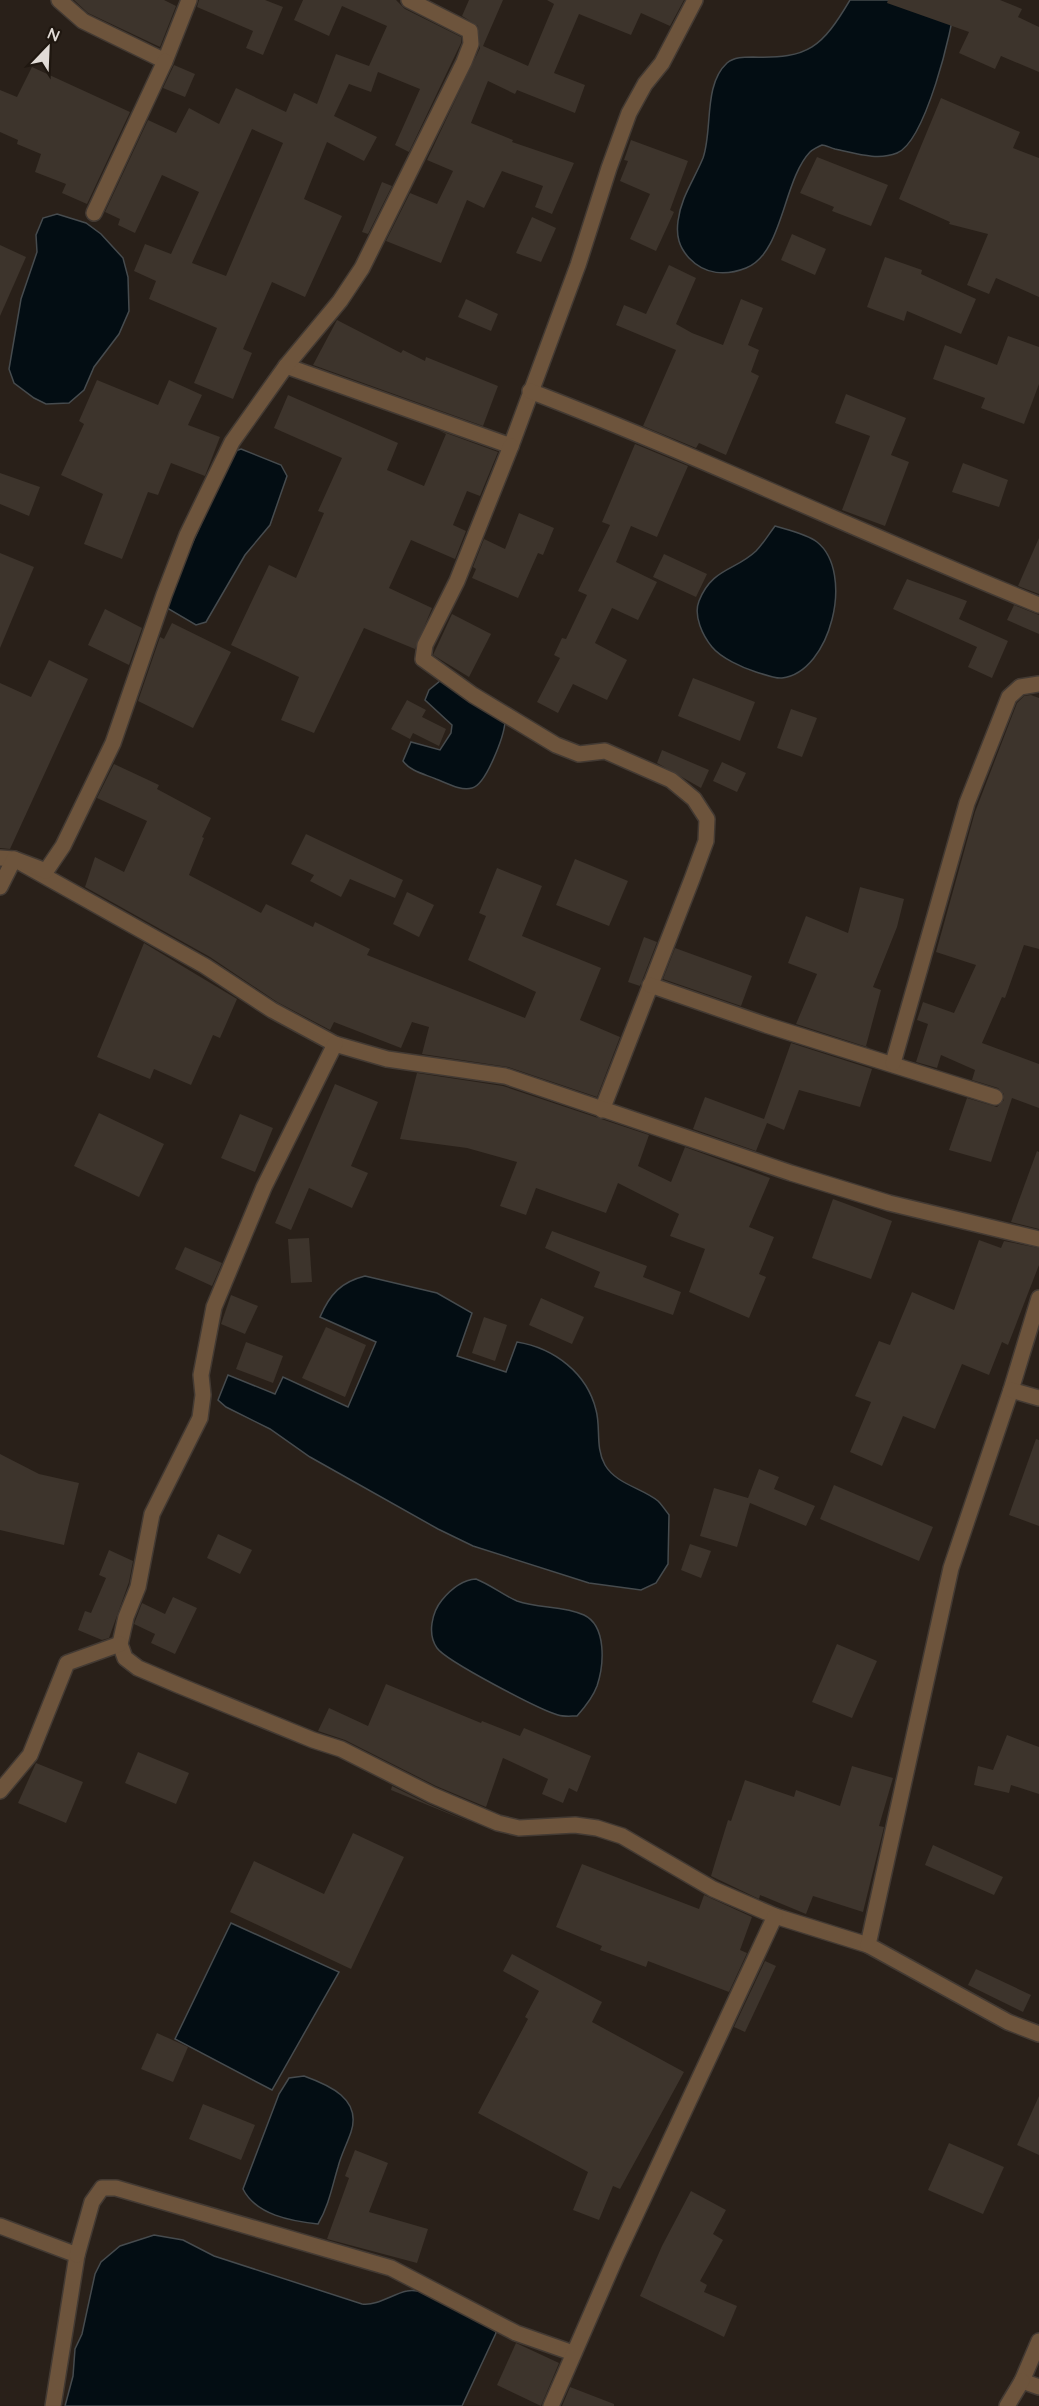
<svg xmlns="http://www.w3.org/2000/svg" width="1039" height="2406" viewBox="0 0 1039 2406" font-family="Quicksand,sans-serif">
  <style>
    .water { fill: #030d13; stroke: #464b4e; stroke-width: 1.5 }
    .building { fill: #3d342c; fill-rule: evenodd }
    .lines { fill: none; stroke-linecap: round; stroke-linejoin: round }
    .street-casing { stroke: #433a33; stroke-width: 18 }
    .street { stroke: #6d543c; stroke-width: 15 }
  </style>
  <rect width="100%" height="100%" fill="#292019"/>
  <g class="water">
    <path d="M 850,0 L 955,0 C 953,30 925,142 897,153 C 877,161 855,153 835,149 C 831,148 825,145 822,145 C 819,146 812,150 810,152 C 783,180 783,254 746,268 C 726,276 705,275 689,258 C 679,247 676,236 678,221 C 681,197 694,180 703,158 C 713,130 703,85 727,63 C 734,57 744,57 753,57 C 809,59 822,47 850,0 Z"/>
    <path d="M 57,214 L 86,223 L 101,234 L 123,258 L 128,277 L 129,311 L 119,334 L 94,367 L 84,390 L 69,403 L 46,404 L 34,398 L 14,383 L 9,369 L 21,299 L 37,252 L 36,235 L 43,218 Z"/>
    <path d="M 241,449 L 281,465 L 287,476 L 270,525 L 245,555 L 206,622 L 196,625 L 167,608 L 179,573 L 229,461 L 235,451 Z"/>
    <path d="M 775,526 C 788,530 807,534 817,542 C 855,572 831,672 782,678 C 775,679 763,674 756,672 C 743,668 721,658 712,647 C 703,636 693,616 699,601 C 712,568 735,571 756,551 C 763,544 769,534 775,526 Z"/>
    <path d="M 440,681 L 445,681 L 505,722 C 504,736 486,785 472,788 C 460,791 447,783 436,779 C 424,774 410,771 403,761 L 411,742 L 440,750 L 451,733 L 452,725 L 425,700 L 429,690 Z"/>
    <path d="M 365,1276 L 437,1293 L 472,1313 L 457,1356 L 506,1372 L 517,1342 C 554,1348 587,1373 596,1410 C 601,1428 595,1447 605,1465 C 616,1484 642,1488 658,1501 C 662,1505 666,1511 669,1515 L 668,1564 L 656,1583 L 641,1590 L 589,1583 L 473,1546 L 438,1529 L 310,1457 L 270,1429 L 226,1407 L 218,1400 L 228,1375 L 275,1394 L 283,1377 L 348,1407 L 376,1342 L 320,1317 C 330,1294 341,1282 365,1276 Z"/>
    <path d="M 476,1579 C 491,1585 503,1595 517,1601 C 539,1609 562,1605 584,1615 C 607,1626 604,1665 597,1686 C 593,1697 585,1707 577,1716 C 571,1716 564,1717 558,1715 C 540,1710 446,1661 437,1648 C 427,1634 432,1612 442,1600 C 451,1589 462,1580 476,1579 Z"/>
    <path d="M 231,1923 L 339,1972 L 272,2090 L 175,2039 Z"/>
    <path d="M 304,2076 C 329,2085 362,2099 351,2132 C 347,2144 341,2155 338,2167 C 332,2187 329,2205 318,2224 C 291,2221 256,2215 243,2189 L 279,2094 L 289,2078 Z"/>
    <path d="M 154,2235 L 183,2240 L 214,2256 L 362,2304 C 378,2306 392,2294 407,2291 C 427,2286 475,2317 494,2327 L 496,2333 L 462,2406 L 65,2406 L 73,2376 L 75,2349 L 82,2334 L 95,2274 L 101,2262 L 120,2246 Z"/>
  </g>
  <g class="building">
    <path d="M 74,0 L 164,0 L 176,6 L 160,47 L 88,13 Z"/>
    <path d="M 199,0 L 265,0 L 283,7 L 263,55 L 246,48 L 253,31 L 197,7 Z"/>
    <path d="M 303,0 L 396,0 L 405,9 L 461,37 L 461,43 L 409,152 L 395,145 L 420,89 L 378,72 L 371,92 L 349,84 L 334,116 L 377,137 L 364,161 L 327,142 L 304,199 L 342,216 L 305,297 L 272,282 L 243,349 L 252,353 L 233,399 L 194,383 L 217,328 L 149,299 L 156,281 L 134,271 L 145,244 L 171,254 L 199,192 L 162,175 L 135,233 L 118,225 L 120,219 L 105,212 L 148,120 L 176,133 L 189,108 L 219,124 L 236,88 L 286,112 L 294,93 L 317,104 L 336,54 L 369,66 L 387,26 L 342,6 L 329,36 L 294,20 ZM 252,129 L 283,143 L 226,276 L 192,263 Z"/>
    <path d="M 469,0 L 503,0 L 483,46 L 528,66 L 554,4 L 547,0 L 684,0 L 670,26 L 641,13 L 631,35 L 579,14 L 554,73 L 585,85 L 575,113 L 517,90 L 515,94 L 488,81 L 471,123 L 513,140 L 512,142 L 574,163 L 552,214 L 535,207 L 543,186 L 502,171 L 484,208 L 467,200 L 441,263 L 386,241 L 410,193 L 437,204 L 453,171 L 427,160 L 480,48 L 478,26 L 462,16 Z"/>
    <path d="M 888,0 L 1000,0 L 1022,9 L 1018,17 L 1039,27 L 1039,72 L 1001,56 L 995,69 L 959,53 L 969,32 L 887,3 Z"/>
    <path d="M 174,65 L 195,74 L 185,97 L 163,88 Z"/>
    <path d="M 32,67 L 130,112 L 87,204 L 62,193 L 66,184 L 35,172 L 41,154 L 17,144 L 18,140 L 0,132 L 0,90 L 17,97 Z"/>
    <path d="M 941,98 L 1020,132 L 1013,148 L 1039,158 L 1039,297 L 996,278 L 989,294 L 967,285 L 988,234 L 949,224 L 950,222 L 899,199 Z"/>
    <path d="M 631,140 L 688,161 L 670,210 L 674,212 L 656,251 L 630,239 L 650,194 L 620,181 L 628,161 L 624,160 Z"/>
    <path d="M 817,157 L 888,185 L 871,226 L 832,211 L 834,207 L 800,193 Z"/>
    <path d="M 382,182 L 392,186 L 368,234 L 362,232 Z"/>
    <path d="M 532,217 L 556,228 L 541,262 L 516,253 Z"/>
    <path d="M 792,234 L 826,249 L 815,275 L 781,260 Z"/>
    <path d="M 0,245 L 26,257 L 0,316 Z"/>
    <path d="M 885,257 L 922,270 L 921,274 L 976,299 L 961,334 L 907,311 L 904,321 L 867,307 Z"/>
    <path d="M 669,265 L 696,278 L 676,324 L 692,333 L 723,345 L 741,299 L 763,308 L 748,345 L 759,350 L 751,372 L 759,376 L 726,455 L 699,443 L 696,448 L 643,426 L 676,350 L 616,325 L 624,305 L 646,314 Z"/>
    <path d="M 466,299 L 498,314 L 491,331 L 458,317 Z"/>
    <path d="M 337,320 L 401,353 L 403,350 L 425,361 L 426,357 L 498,386 L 483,426 L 313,365 Z"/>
    <path d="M 1008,336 L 1039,347 L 1039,384 L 1024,424 L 981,408 L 985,398 L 933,379 L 945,345 L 997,365 Z"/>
    <path d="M 97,380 L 158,405 L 169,380 L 202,395 L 188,425 L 220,437 L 205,476 L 171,463 L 158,495 L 148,492 L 122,559 L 84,544 L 103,494 L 61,475 L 84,424 L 79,421 Z"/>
    <path d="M 846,394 L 906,418 L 891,455 L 909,462 L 885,526 L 842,510 L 870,436 L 835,423 Z"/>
    <path d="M 288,395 L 398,443 L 387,470 L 424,486 L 446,434 L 438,430 L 498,452 L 480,496 L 467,491 L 453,525 L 466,531 L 455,559 L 411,540 L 389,588 L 432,608 L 415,649 L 364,628 L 314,733 L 281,720 L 299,677 L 231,645 L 269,565 L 296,578 L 324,513 L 318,511 L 342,458 L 274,428 Z"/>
    <path d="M 635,444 L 688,466 L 657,537 L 631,526 L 616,562 L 657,582 L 638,620 L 612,608 L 595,643 L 627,660 L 607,700 L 573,684 L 558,713 L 537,702 L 560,658 L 554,655 L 562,638 L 566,639 L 587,595 L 578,591 L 610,525 L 602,522 Z"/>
    <path d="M 963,463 L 1008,480 L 999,507 L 952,492 Z"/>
    <path d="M 0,473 L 40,487 L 29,516 L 0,504 Z"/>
    <path d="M 519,513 L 554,528 L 543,555 L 538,553 L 518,598 L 472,578 L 476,569 L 473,567 L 484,539 L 505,549 Z"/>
    <path d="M 1039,538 L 1039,594 L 1018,586 Z"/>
    <path d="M 0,553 L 34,567 L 0,648 Z"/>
    <path d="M 664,554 L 707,574 L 696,597 L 653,577 Z"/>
    <path d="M 907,579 L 967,601 L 959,619 L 1008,641 L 992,678 L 968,667 L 977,647 L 893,609 Z"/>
    <path d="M 1014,605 L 1039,615 L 1039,634 L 1007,620 Z"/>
    <path d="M 105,609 L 142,628 L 129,665 L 88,645 Z"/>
    <path d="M 452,614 L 491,634 L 469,677 L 433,655 Z"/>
    <path d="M 172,623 L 231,652 L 193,728 L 138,701 L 160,637 L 164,639 Z"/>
    <path d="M 49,660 L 88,679 L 10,849 L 0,848 L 0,683 L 31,697 Z"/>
    <path d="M 693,678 L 755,702 L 740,741 L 678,716 Z"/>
    <path d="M 1031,695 L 1039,698 L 1039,949 L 1024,945 L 1005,998 L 1002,997 L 982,1043 L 1039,1064 L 1039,1108 L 1012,1098 L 991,1162 L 949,1150 L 967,1098 L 997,1107 L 1004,1100 L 1004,1094 L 998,1088 L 972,1080 L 975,1070 L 941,1055 L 937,1068 L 916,1062 L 928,1024 L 917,1020 L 923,1002 L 954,1013 L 976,965 L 936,952 L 975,812 L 1017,703 L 1024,696 Z"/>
    <path d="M 407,700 L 426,710 L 422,717 L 446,729 L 439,746 L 413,733 L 410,739 L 391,729 Z"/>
    <path d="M 791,709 L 817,718 L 802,757 L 777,748 Z"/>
    <path d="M 662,750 L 709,770 L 701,788 L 657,763 Z"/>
    <path d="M 722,762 L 746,773 L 737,792 L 713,781 Z"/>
    <path d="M 114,764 L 159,785 L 157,789 L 211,818 L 202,837 L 204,838 L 189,875 L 261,913 L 266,904 L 313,927 L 315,922 L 370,949 L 367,955 L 525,1018 L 536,992 L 468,960 L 486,916 L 479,913 L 497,868 L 542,886 L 522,936 L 601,968 L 580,1020 L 620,1037 L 597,1097 L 508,1067 L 422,1054 L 429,1027 L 412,1022 L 401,1048 L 334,1022 L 330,1030 L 277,1002 L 210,957 L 85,887 L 95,857 L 124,872 L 147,821 L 97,798 Z"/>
    <path d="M 306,834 L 403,880 L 395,898 L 350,879 L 341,897 L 310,881 L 314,875 L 291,864 Z"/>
    <path d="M 575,859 L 628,881 L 609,926 L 556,905 Z"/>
    <path d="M 860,887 L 904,899 L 897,927 L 873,987 L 881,990 L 866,1046 L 870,1048 L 796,1024 L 817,974 L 788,963 L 806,916 L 848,933 Z"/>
    <path d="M 407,892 L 434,905 L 419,937 L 393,924 Z"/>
    <path d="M 644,937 L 657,942 L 640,986 L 628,982 Z"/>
    <path d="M 144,943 L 237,999 L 220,1038 L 213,1035 L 191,1085 L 154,1069 L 150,1079 L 97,1057 Z"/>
    <path d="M 675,948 L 752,976 L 741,1006 L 663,979 Z"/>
    <path d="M 791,1043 L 872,1069 L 860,1107 L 799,1090 L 784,1130 L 767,1123 L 756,1151 L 693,1129 L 705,1097 L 764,1119 Z"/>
    <path d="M 417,1073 L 503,1086 L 649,1135 L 638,1166 L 671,1182 L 685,1147 L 770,1178 L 749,1227 L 774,1237 L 759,1274 L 766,1277 L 749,1318 L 689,1292 L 705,1249 L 670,1236 L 679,1214 L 618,1183 L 606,1213 L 536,1188 L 526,1215 L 500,1206 L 517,1162 L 467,1148 L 400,1139 Z"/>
    <path d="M 335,1084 L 378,1102 L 351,1166 L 368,1173 L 352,1208 L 309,1188 L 291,1230 L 275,1223 Z"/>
    <path d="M 99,1113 L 164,1144 L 139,1197 L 74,1166 Z"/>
    <path d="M 240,1114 L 273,1128 L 255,1172 L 221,1158 Z"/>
    <path d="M 1037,1151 L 1039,1152 L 1039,1229 L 1011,1222 Z"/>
    <path d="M 833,1199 L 892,1221 L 871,1279 L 812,1258 Z"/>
    <path d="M 552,1231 L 647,1266 L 643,1277 L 681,1292 L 673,1315 L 594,1287 L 600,1272 L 545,1248 Z"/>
    <path d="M 309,1238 L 312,1282 L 291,1283 L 288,1239 Z"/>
    <path d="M 979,1240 L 1001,1248 L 1004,1241 L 1039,1248 L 1039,1265 L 1008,1345 L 1002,1342 L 989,1375 L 962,1364 L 935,1429 L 903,1416 L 882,1466 L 850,1452 L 871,1402 L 855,1396 L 879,1341 L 890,1345 L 912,1292 L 954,1310 Z"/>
    <path d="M 185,1247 L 222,1263 L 212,1286 L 175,1269 Z"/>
    <path d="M 231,1295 L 258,1306 L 245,1334 L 221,1324 Z"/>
    <path d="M 541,1298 L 584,1317 L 572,1344 L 529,1325 Z"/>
    <path d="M 484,1317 L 507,1325 L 495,1361 L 472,1353 Z"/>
    <path d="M 326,1327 L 366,1345 L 345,1397 L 302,1378 Z"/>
    <path d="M 246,1342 L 283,1356 L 273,1383 L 236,1369 Z"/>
    <path d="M 1036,1439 L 1039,1440 L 1039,1526 L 1009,1515 Z"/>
    <path d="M 0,1454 L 39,1474 L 79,1483 L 64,1545 L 0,1530 Z"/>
    <path d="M 759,1469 L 779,1477 L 774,1489 L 815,1506 L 806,1526 L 750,1503 L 737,1547 L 700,1536 L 714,1488 L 748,1498 Z"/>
    <path d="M 834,1485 L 933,1527 L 919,1561 L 820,1519 Z"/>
    <path d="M 218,1534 L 252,1550 L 240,1574 L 207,1558 Z"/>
    <path d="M 690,1544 L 711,1551 L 701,1578 L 681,1570 Z"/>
    <path d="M 109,1550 L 133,1561 L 129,1582 L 109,1638 L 102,1640 L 78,1630 L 85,1611 L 91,1613 L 106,1578 L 99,1575 Z"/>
    <path d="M 173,1597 L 197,1608 L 175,1654 L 151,1643 L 155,1634 L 134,1624 L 142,1603 L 165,1614 Z"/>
    <path d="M 837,1644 L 877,1661 L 852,1718 L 812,1702 Z"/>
    <path d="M 386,1684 L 481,1723 L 482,1721 L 520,1736 L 524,1728 L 591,1756 L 577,1792 L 569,1788 L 563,1803 L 542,1794 L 548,1779 L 503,1758 L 486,1807 L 436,1786 L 345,1740 L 318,1731 L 329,1708 L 368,1726 Z"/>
    <path d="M 1007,1735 L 1039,1747 L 1039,1794 L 1011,1785 L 1009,1793 L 974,1785 L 978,1766 L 993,1770 Z"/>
    <path d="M 138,1752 L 189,1773 L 176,1804 L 125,1783 Z"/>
    <path d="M 36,1763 L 83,1782 L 66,1823 L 18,1803 Z"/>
    <path d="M 852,1766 L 893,1778 L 879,1826 L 884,1827 L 863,1912 L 813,1896 L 806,1914 L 760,1895 L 759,1899 L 711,1876 L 728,1820 L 731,1821 L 745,1780 L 794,1797 L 796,1790 L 840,1806 Z"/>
    <path d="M 392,1786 L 428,1804 L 474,1824 L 391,1790 Z"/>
    <path d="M 353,1833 L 404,1857 L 351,1969 L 230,1912 L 254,1861 L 324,1894 Z"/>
    <path d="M 933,1845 L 1003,1877 L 994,1895 L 925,1865 Z"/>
    <path d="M 582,1864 L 699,1909 L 704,1895 L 752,1917 L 740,1950 L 747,1953 L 729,1992 L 648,1961 L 646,1967 L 600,1950 L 602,1946 L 556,1927 Z"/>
    <path d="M 512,1954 L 602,2002 L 592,2022 L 684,2072 L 620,2189 L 613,2186 L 599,2220 L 573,2210 L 588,2172 L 478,2113 L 528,2019 L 525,2017 L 539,1991 L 503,1971 Z"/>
    <path d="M 765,1961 L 776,1966 L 745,2032 L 734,2027 Z"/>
    <path d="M 976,1969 L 1031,1995 L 1023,2012 L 968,1985 Z"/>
    <path d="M 157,2033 L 188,2047 L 173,2082 L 141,2069 Z"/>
    <path d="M 1039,2096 L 1039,2155 L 1017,2145 Z"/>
    <path d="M 203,2104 L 255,2125 L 241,2160 L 189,2139 Z"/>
    <path d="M 949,2143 L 1004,2167 L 983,2214 L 928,2190 Z"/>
    <path d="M 355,2150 L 388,2163 L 369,2212 L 428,2229 L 417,2263 L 327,2239 L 349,2178 L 345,2176 Z"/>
    <path d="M 691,2191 L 726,2210 L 713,2234 L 723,2240 L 700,2281 L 707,2285 L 704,2292 L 737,2306 L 724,2337 L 640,2296 L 662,2246 Z"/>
    <path d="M 516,2343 L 559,2363 L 541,2406 L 497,2385 Z"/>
    <path d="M 570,2387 L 614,2404 L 614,2406 L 562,2406 Z"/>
  </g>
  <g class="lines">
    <g class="street-casing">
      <g id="street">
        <path d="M 59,0 L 83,21 L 165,61 L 189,0"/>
        <path d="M 94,213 L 165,61"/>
        <path d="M 286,366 L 511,446 L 578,265 L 609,168 L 629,113 L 645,84 L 662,63 L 695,0"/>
        <path d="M 530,391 C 702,457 868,536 1039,605"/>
        <path d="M 511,446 L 457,581 L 425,645 L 423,659 L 473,695 L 556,745 L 579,754 L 605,751 L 671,780 L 694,799 L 707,819 L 706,841 L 692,879 L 602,1110"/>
        <path d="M 0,858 L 14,859 L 205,966 L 272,1010 L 335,1044 L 387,1059 L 505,1076 L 791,1173 L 889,1203 L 1039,1239"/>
        <path d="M 0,887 L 14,859 L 46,871 L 63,846 L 113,743 L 164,595 L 187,535 L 232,442 L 286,366 L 340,301 L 362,268 L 464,62 L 471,44 L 470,31 L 409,0"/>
        <path d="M 650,985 L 766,1025 L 995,1097"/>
        <path d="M 335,1044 L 264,1187 L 214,1307 L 201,1375 L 203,1395 L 200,1418 L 152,1514 L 138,1587 L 126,1617 L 120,1644 L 125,1658 L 138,1668 L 178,1685 L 313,1740 L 341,1749 L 432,1795 L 498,1823 L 519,1828 L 575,1825 L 597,1828 L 622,1836 L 713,1889 L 775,1916 L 868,1945"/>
        <path d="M 893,1063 L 967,803 L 1009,697 L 1020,687 L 1039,684"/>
        <path d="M 1039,1298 L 1011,1390 L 951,1568 L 868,1945 L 1008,2022 L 1039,2034"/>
        <path d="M 1011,1390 L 1039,1398"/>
        <path d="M 0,1791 L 30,1755 L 67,1663 L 120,1644"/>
        <path d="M 0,2226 L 77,2255 L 53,2406"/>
        <path d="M 77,2255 L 92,2202 L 102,2188 L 116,2188 L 391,2268 L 516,2333 L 573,2353"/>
        <path d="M 1039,2341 L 1022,2381 L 1039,2387"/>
        <path d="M 551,2406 L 616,2257 L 775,1916"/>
        <path d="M 1007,2406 L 1022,2381"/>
      </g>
    </g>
    <use href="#street" class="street"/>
  </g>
  <g transform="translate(48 48) rotate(23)" stroke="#1f1710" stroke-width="4.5" paint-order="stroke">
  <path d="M0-4.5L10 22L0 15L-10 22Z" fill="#e1dbd6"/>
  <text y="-9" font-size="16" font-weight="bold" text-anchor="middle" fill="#e1dbd6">N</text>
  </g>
</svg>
